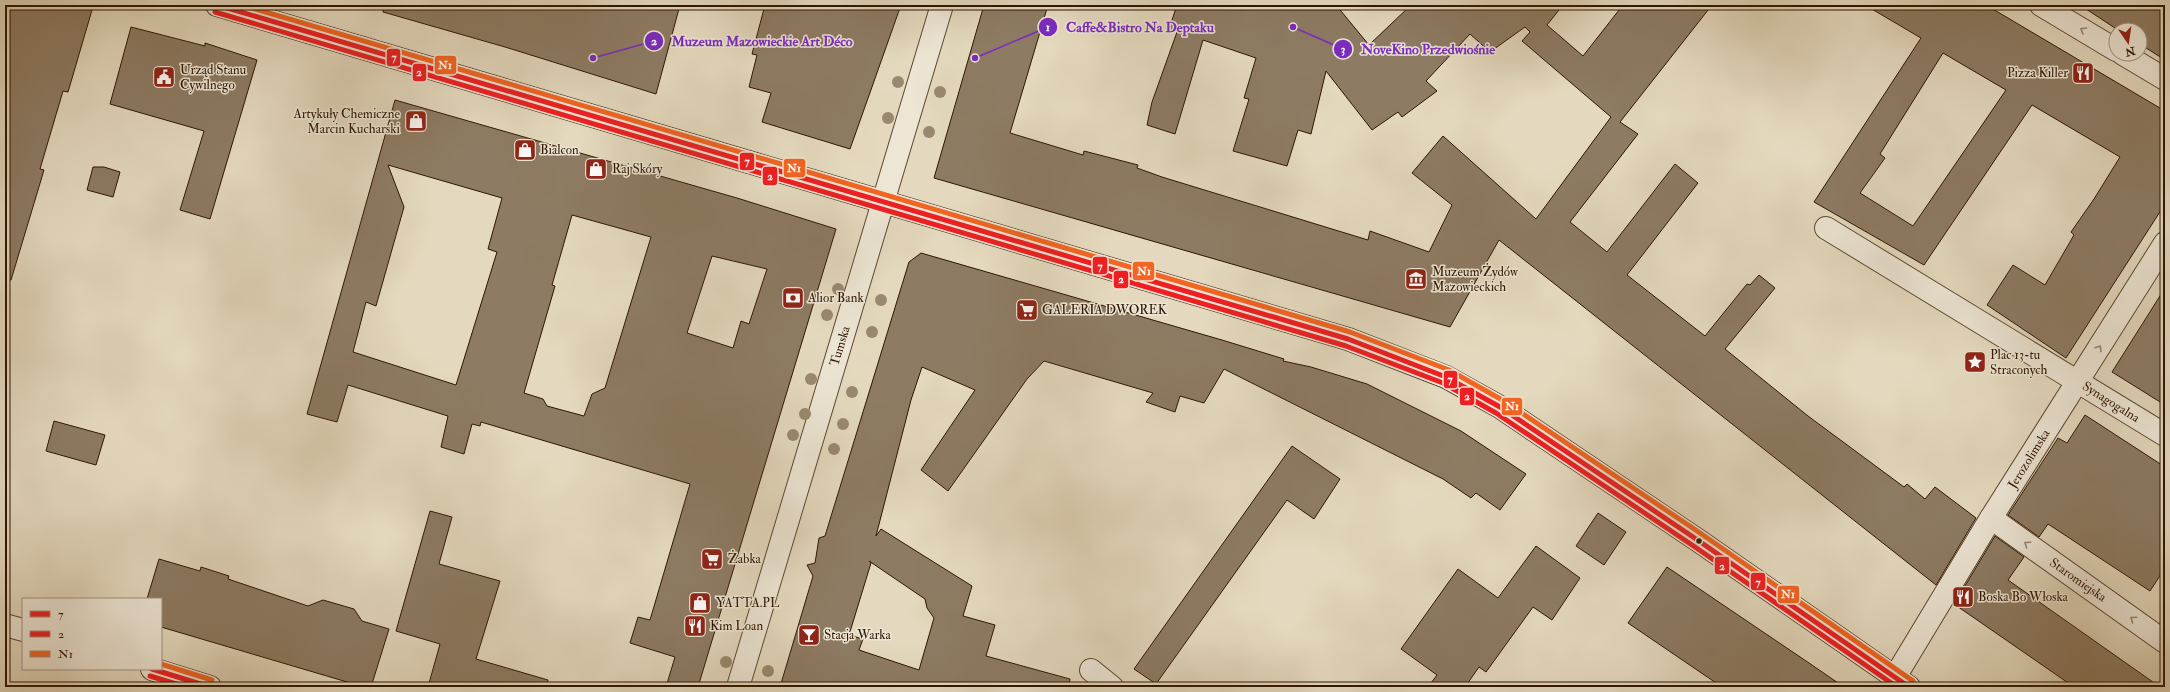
<svg xmlns="http://www.w3.org/2000/svg" width="2170" height="692" viewBox="0 0 2170 692" font-family="'IM FELL Double Pica',serif">
  <style>
    .building { fill: #8d7b63; stroke: #2e1600; fill-rule: evenodd }
    .lines { fill: none; stroke-linecap: round; stroke-linejoin: round }
    .minor-casing { stroke: #5c4730; stroke-width: 24 }
    .minor { stroke: #ede6d5; stroke-width: 22 }
    .bus-1-casing { stroke: #ede6d5; stroke-width: 8 }
    .bus-2-casing { stroke: #ede6d5; stroke-width: 8 }
    .bus-3-casing { stroke: #ede6d5; stroke-width: 8 }
    .bus-1 { stroke: #ee1f23; stroke-width: 5 }
    .bus-2 { stroke: #ee1f23; stroke-width: 5 }
    .bus-3 { stroke: #f26522; stroke-width: 5 }
    .tree { fill: #99896f }
    .oneway { stroke: #978875 }
    .bus-dot { fill: #2e1600; stroke: #ede6d5; stroke-width: 1.5 }
    .labels { text-anchor: middle; dominant-baseline: central; stroke-width: 3; stroke-linejoin: round; paint-order: stroke }
    .poi-label { font-size: 13px; fill: #2e1600; stroke: #ede6d5; text-anchor: start }
    .street-label { font-size: 13px; fill: #2e1600; stroke: #ede6d5 }
    .leader { fill: none; stroke: #7b2cbf; stroke-width: 1.5 }
    .callout-dot { fill: #7b2cbf; stroke: #ede6d5; stroke-width: 1.5 }
    .mark-label { font-size: 12px; text-anchor: middle; font-weight: bold; fill: #fff }
    .callout-label { font-size: 14px; text-anchor: middle; font-weight: bold; fill: #7b2cbf; stroke: #ede6d5; stroke-width: 3; stroke-linejoin: round; paint-order: stroke }
    .line-badge { stroke: #ede6d5; stroke-width: 1.5 }
    .badge-label { font-size: 11px; text-anchor: middle; font-weight: bold; fill: #fff }
  </style>
  <rect width="100%" height="100%" fill="#e4d9be"/>
  <filter id="stains"><feTurbulence type="fractalNoise" baseFrequency=".005" numOctaves="4"/><feColorMatrix values="0 0 0 0 .2 0 0 0 0 .09 0 0 0 0 .02 0 0 0 .5 -.17"/></filter>
  <radialGradient id="worn" r=".72"><stop offset=".6" stop-color="#630" stop-opacity="0"/><stop offset="1" stop-color="#630" stop-opacity=".3"/></radialGradient>
  <g class="building">
    <path d="M 5,5 L 73,5 L 92,10 L 68,92 L 63,91 L 40,169 L 44,170 L 11,280 L 5,279 Z"/>
    <path d="M 384,5 L 680,5 L 656,94 L 505,47 L 383,12 Z"/>
    <path d="M 765,5 L 901,5 L 850,149 L 762,122 L 771,93 L 749,87 L 757,55 L 752,54 Z"/>
    <path d="M 984,5 L 1048,5 L 1010,133 L 1083,155 L 1084,151 L 1138,165 L 1137,168 L 1162,177 L 1368,240 L 1370,231 L 1429,252 L 1452,205 L 1412,173 L 1443,136 L 1536,219 L 1611,117 L 1522,41 L 1530,32 L 1525,27 L 1490,52 L 1470,34 L 1426,81 L 1437,91 L 1402,117 L 1398,112 L 1372,130 L 1326,71 L 1311,134 L 1298,130 L 1287,166 L 1233,151 L 1249,99 L 1244,98 L 1256,58 L 1203,40 L 1175,134 L 1147,125 L 1152,102 L 1177,32 L 1169,29 L 1177,5 L 1336,5 L 1369,45 L 1411,5 L 1563,5 L 1547,25 L 1583,56 L 1623,5 L 1712,5 L 1620,122 L 1638,134 L 1570,222 L 1607,252 L 1675,164 L 1698,183 L 1627,275 L 1705,336 L 1747,284 L 1750,285 L 1759,275 L 1775,288 L 1725,349 L 1808,416 L 1904,487 L 1907,484 L 1925,499 L 1935,487 L 1976,518 L 1936,585 L 1499,240 L 1450,327 L 934,178 Z"/>
    <path d="M 1865,5 L 1986,5 L 2165,111 L 2165,204 L 2066,358 L 1987,305 L 2013,265 L 2045,285 L 2074,235 L 2071,232 L 2094,199 L 2120,157 L 2032,105 L 1924,265 L 1814,202 L 1921,38 ZM 1943,53 L 2006,90 L 1913,226 L 1860,193 L 1885,158 L 1880,154 Z"/>
    <path d="M 2080,5 L 2165,5 L 2165,60 L 2140,44 L 2140,30 L 2118,30 Z"/>
    <path d="M 131,27 L 205,46 L 205,43 L 257,60 L 210,219 L 180,210 L 204,131 L 110,104 Z"/>
    <path d="M 395,100 L 737,198 L 836,229 L 698,687 L 666,687 L 675,657 L 630,643 L 638,617 L 650,620 L 690,484 L 481,422 L 480,426 L 472,424 L 464,454 L 441,447 L 448,416 L 348,385 L 337,422 L 307,414 ZM 388,165 L 502,198 L 488,249 L 497,252 L 456,385 L 353,352 L 366,302 L 376,306 L 404,207 ZM 572,215 L 651,237 L 605,388 L 592,394 L 584,416 L 547,406 L 543,399 L 524,393 L 555,286 L 552,285 ZM 712,256 L 767,269 L 749,324 L 741,321 L 733,348 L 687,333 Z"/>
    <path d="M 93,167 L 104,167 L 120,172 L 113,197 L 87,190 Z"/>
    <path d="M 921,253 L 1222,340 L 1284,359 L 1283,361 L 1311,367 L 1367,384 L 1461,431 L 1526,474 L 1500,510 L 1476,493 L 1471,498 L 1443,479 L 1224,369 L 1204,403 L 1180,396 L 1175,412 L 1146,402 L 1153,393 L 1044,361 L 1027,379 L 948,491 L 921,470 L 975,390 L 922,367 L 911,400 L 876,536 L 881,529 L 972,586 L 963,616 L 995,625 L 986,656 L 1070,679 L 1069,687 L 780,687 L 813,576 L 807,565 L 815,563 L 819,538 L 825,536 L 909,262 ZM 869,561 L 925,599 L 927,608 L 934,618 L 919,670 L 859,650 L 863,639 L 849,635 L 871,563 Z"/>
    <path d="M 2165,288 L 2165,405 L 2112,372 Z"/>
    <path d="M 2085,415 L 2165,467 L 2165,568 L 2150,591 L 2048,524 L 2039,537 L 2008,515 L 2058,438 L 2067,443 Z"/>
    <path d="M 54,421 L 105,435 L 96,465 L 46,451 Z"/>
    <path d="M 1292,446 L 1340,479 L 1314,519 L 1287,500 L 1156,684 L 1134,669 Z"/>
    <path d="M 430,511 L 452,517 L 439,564 L 500,581 L 476,659 L 548,680 L 547,687 L 428,687 L 440,644 L 396,631 Z"/>
    <path d="M 1598,513 L 1626,532 L 1604,565 L 1576,546 Z"/>
    <path d="M 1995,536 L 2024,557 L 2008,580 L 2160,687 L 2074,687 L 1954,604 Z"/>
    <path d="M 1536,546 L 1580,578 L 1552,620 L 1533,607 L 1486,672 L 1479,667 L 1465,687 L 1428,687 L 1437,675 L 1401,649 L 1458,569 L 1498,598 Z"/>
    <path d="M 159,559 L 200,571 L 201,567 L 229,576 L 228,579 L 308,606 L 323,600 L 354,609 L 362,621 L 389,629 L 371,687 L 364,687 L 161,627 L 161,599 L 147,599 Z"/>
    <path d="M 1667,567 L 1809,663 L 1844,687 L 1722,687 L 1628,623 Z"/>
  </g>
  <g class="lines">
    <g class="minor-casing">
      <g id="minor">
        <path d="M 217,5 L 1348,339 L 1446,377 L 1500,407 L 1699,541 L 1909,687"/>
        <path d="M 2041,5 L 2116,50"/>
        <path d="M 2123,54 L 2165,79"/>
        <path d="M 1826,228 L 2165,435"/>
        <path d="M 1991,518 L 2165,642"/>
        <path d="M 5,625 L 23,630"/>
        <path d="M 152,669 L 210,687"/>
        <path d="M 1091,670 L 1112,687"/>
        <path d="M 1895,677 L 1991,518 L 2165,243"/>
        <path d="M 738,687 L 942,5"/>
      </g>
    </g>
    <use href="#minor" class="minor"/>
    <g class="bus-1-casing">
      <g id="bus-1">
        <path d="M 217,5 L 1348,339 L 1446,377 L 1500,407 L 1699,541 L 1909,687"/>
        <path d="M 152,669 L 210,687"/>
      </g>
    </g>
    <g class="bus-2-casing">
      <g id="bus-2">
        <path d="M 215,12 L 1346,346 L 1443,383 L 1496,413 L 1695,547 L 1897,687"/>
        <path d="M 150,676 L 186,687"/>
      </g>
    </g>
    <g class="bus-3-casing">
      <g id="bus-3">
        <path d="M 242,5 L 1350,332 L 1449,370 L 1504,401 L 1703,535 L 1913,681"/>
        <path d="M 161,664 L 212,680"/>
      </g>
    </g>
    <use href="#bus-1" class="bus-1"/>
    <use href="#bus-2" class="bus-2"/>
    <use href="#bus-3" class="bus-3"/>
  </g>
  <g class="tree">
    <circle cx="898" cy="82" r="6"/>
    <circle cx="940" cy="92" r="6"/>
    <circle cx="888" cy="118" r="6"/>
    <circle cx="929" cy="132" r="6"/>
    <circle cx="838" cy="289" r="6"/>
    <circle cx="881" cy="300" r="6"/>
    <circle cx="827" cy="315" r="6"/>
    <circle cx="872" cy="332" r="6"/>
    <circle cx="811" cy="379" r="6"/>
    <circle cx="852" cy="392" r="6"/>
    <circle cx="805" cy="414" r="6"/>
    <circle cx="843" cy="424" r="6"/>
    <circle cx="793" cy="435" r="6"/>
    <circle cx="834" cy="449" r="6"/>
    <circle cx="726" cy="662" r="6"/>
    <circle cx="768" cy="671" r="6"/>
  </g>
  <defs><path id="oneway-chevron" d="M-2-3.5L2.5 0L-2 3.5" fill="none" stroke-width="1.6" stroke-linecap="round" stroke-linejoin="round"/></defs>
  <g class="oneway">
    <use href="#oneway-chevron" transform="translate(2083 30) rotate(-149)"/>
    <use href="#oneway-chevron" transform="translate(2099 348) rotate(-58)"/>
    <use href="#oneway-chevron" transform="translate(2027 544) rotate(-145)"/>
    <use href="#oneway-chevron" transform="translate(2133 619) rotate(-145)"/>
  </g>
  <defs>
    <g id="restaurant-square" transform="scale(1.15)"><rect x="-9" y="-9" width="18" height="18" rx="4" fill="#8f2418" stroke="#ede6d5"/><path d="M-5-6h1v4h1v-4h1v4h1v-4h1v5L-1.5 .5V6h-2V.5L-5-1ZM5-6V6H3V1.5H1.5Q1.5-4 5-6Z" fill="#fff"/></g>
    <g id="civic-square" transform="scale(1.15)"><rect x="-9" y="-9" width="18" height="18" rx="4" fill="#8f2418" stroke="#ede6d5"/><path d="M-.6-6.5H3V-4.5H.6V-3L4-1V1h2V6H-6V1h2V-1L-.6-3ZM-1.2 2.5V6h2.4V2.5Z" fill="#fff"/></g>
    <g id="shop-square" transform="scale(1.15)"><rect x="-9" y="-9" width="18" height="18" rx="4" fill="#8f2418" stroke="#ede6d5"/><path d="M-5-2.5h2.3a2.7 3.5 0 0 1 5.4 0H5L5.5 6h-11ZM-1.5-2.5h3a1.5 2.3 0 0 0-3 0Z" fill="#fff"/></g>
    <g id="museum-square" transform="scale(1.15)"><rect x="-9" y="-9" width="18" height="18" rx="4" fill="#8f2418" stroke="#ede6d5"/><path d="M0-6L6-3V-2H-6V-3ZM-5-1h2V3h-2ZM-1-1h2V3h-2ZM3-1h2V3H3ZM-6 4H6V6H-6Z" fill="#fff"/></g>
    <g id="bank-square" transform="scale(1.15)"><rect x="-9" y="-9" width="18" height="18" rx="4" fill="#8f2418" stroke="#ede6d5"/><path d="M-6-4H6V4H-6ZM0-2.3a2.3 2.3 0 1 0 0 4.6a2.3 2.3 0 1 0 0-4.6Z" fill="#fff"/></g>
    <g id="supermarket-square" transform="scale(1.15)"><rect x="-9" y="-9" width="18" height="18" rx="4" fill="#8f2418" stroke="#ede6d5"/><path d="M-6-5.5h2.5l.6 2H6L4.5 2H-2.5L-4.4-4H-6ZM-1.5 3.2a1.3 1.3 0 1 0 .1 0ZM3 3.2a1.3 1.3 0 1 0 .1 0Z" fill="#fff"/></g>
    <g id="sight-square" transform="scale(1.15)"><rect x="-9" y="-9" width="18" height="18" rx="4" fill="#8f2418" stroke="#ede6d5"/><path d="M0-6L1.8-2.2L6-1.7L2.9 1.2L3.7 5.4L0 3.3L-3.7 5.4L-2.9 1.2L-6-1.7L-1.8-2.2Z" fill="#fff"/></g>
    <g id="bar-square" transform="scale(1.15)"><rect x="-9" y="-9" width="18" height="18" rx="4" fill="#8f2418" stroke="#ede6d5"/><path d="M-6-5H6L.8 .8V4.5H3.5V6h-7V4.5H-.8V.8Z" fill="#fff"/></g>
  </defs>
  <g fill-rule="evenodd">
    <use href="#restaurant-square" x="2083" y="73"/>
    <use href="#civic-square" x="164" y="77"/>
    <use href="#shop-square" x="416" y="121"/>
    <use href="#shop-square" x="525" y="150"/>
    <use href="#shop-square" x="596" y="169"/>
    <use href="#museum-square" x="1416" y="279"/>
    <use href="#bank-square" x="793" y="298"/>
    <use href="#supermarket-square" x="1027" y="310"/>
    <use href="#sight-square" x="1975" y="362"/>
    <use href="#supermarket-square" x="712" y="559"/>
    <use href="#restaurant-square" x="1963" y="597"/>
    <use href="#shop-square" x="700" y="603"/>
    <use href="#restaurant-square" x="695" y="626"/>
    <use href="#bar-square" x="809" y="635"/>
  </g>
  <circle class="bus-dot" cx="1699" cy="541" r="3.5"/>
  <g class="labels">
    <g class="poi-label">
      <text x="180" y="70">Urząd Stanu<tspan x="180" dy="15">Cywilnego</tspan></text>
      <text x="2068" y="73" text-anchor="end">Pizza Killer</text>
      <text x="400" y="114" text-anchor="end">Artykuły Chemiczne<tspan x="400" dy="15">Marcin Kucharski</tspan></text>
      <text x="540" y="150">Bialcon</text>
      <text x="612" y="169">Raj Skóry</text>
      <text x="1432" y="272">Muzeum Żydów<tspan x="1432" dy="15">Mazowieckich</tspan></text>
      <text x="808" y="298">Alior Bank</text>
      <text x="1042" y="310">GALERIA DWOREK</text>
      <text x="1990" y="355">Plac 13-tu<tspan x="1990" dy="15">Straconych</tspan></text>
      <text x="728" y="559">Żabka</text>
      <text x="1978" y="597">Boska Bo Włoska</text>
      <text x="716" y="603">YATTA.PL</text>
      <text x="710" y="626">Kim Loan</text>
      <text x="824" y="635">Stacja Warka</text>
    </g>
    <g class="street-label">
      <text transform="translate(840 346) rotate(-73)">Tumska</text>
      <text transform="translate(2111 402) rotate(32)">Synagogalna</text>
      <text transform="translate(2029 459) rotate(-58)">Jerozolimska</text>
      <text transform="translate(2078 580) rotate(35)">Staromiejska</text>
    </g>
  </g>
  <path class="leader" d="M975 58L1048 27M593 58L654 41M1293 27L1343 49"/>
  <g class="callout-dot">
    <circle cx="975" cy="58" r="4"/>
    <circle cx="593" cy="58" r="4"/>
    <circle cx="1293" cy="27" r="4"/>
    <circle cx="1048" cy="27" r="10"/>
    <circle cx="654" cy="41" r="10"/>
    <circle cx="1343" cy="49" r="10"/>
  </g>
  <g class="mark-label">
    <text x="1048" y="31">1</text>
    <text x="654" y="45">2</text>
    <text x="1343" y="53">3</text>
  </g>
  <g class="callout-label">
    <text x="1140" y="32">Caffe&amp;Bistro Na Deptaku</text>
    <text x="762" y="46">Muzeum Mazowieckie Art Déco</text>
    <text x="1428" y="54">NoveKino Przedwiośnie</text>
  </g>
  <g class="line-badge">
    <rect x="386" y="48" width="15" height="19" rx="4" fill="#ee1f23"/>
    <rect x="434" y="55" width="23" height="20" rx="4" fill="#f26522"/>
    <rect x="412" y="63" width="15" height="19" rx="4" fill="#ee1f23"/>
    <rect x="739" y="152" width="16" height="19" rx="4" fill="#ee1f23"/>
    <rect x="783" y="158" width="23" height="20" rx="4" fill="#f26522"/>
    <rect x="762" y="166" width="16" height="20" rx="4" fill="#ee1f23"/>
    <rect x="1092" y="256" width="16" height="19" rx="4" fill="#ee1f23"/>
    <rect x="1132" y="261" width="23" height="20" rx="4" fill="#f26522"/>
    <rect x="1113" y="270" width="16" height="19" rx="4" fill="#ee1f23"/>
    <rect x="1443" y="370" width="15" height="19" rx="4" fill="#ee1f23"/>
    <rect x="1459" y="387" width="16" height="19" rx="4" fill="#ee1f23"/>
    <rect x="1501" y="397" width="22" height="19" rx="4" fill="#f26522"/>
    <rect x="1714" y="556" width="16" height="19" rx="4" fill="#ee1f23"/>
    <rect x="1750" y="572" width="16" height="19" rx="4" fill="#ee1f23"/>
    <rect x="1777" y="585" width="23" height="19" rx="4" fill="#f26522"/>
  </g>
  <g class="badge-label">
    <text x="394" y="61">7</text>
    <text x="445" y="69">N1</text>
    <text x="419" y="76">2</text>
    <text x="747" y="165">7</text>
    <text x="794" y="172">N1</text>
    <text x="770" y="180">2</text>
    <text x="1100" y="270">7</text>
    <text x="1144" y="275">N1</text>
    <text x="1121" y="283">2</text>
    <text x="1450" y="383">7</text>
    <text x="1467" y="400">2</text>
    <text x="1512" y="410">N1</text>
    <text x="1722" y="570">2</text>
    <text x="1758" y="586">7</text>
    <text x="1788" y="598">N1</text>
  </g>
  <rect width="2170" height="692" fill="none" stroke="#e4d9be" stroke-width="20"/>
  <rect x="6" y="6" width="2158" height="680" fill="none" stroke="#2e1600" stroke-width="2"/>
  <rect x="10" y="10" width="2150" height="672" fill="none" stroke="#2e1600"/>
  <rect x="22" y="598" width="140" height="72" fill="#ede6d5" stroke="#a19380"/>
  <rect x="30" y="611" width="20" height="6" fill="#ee1f23" stroke="#a19380"/>
  <text x="58" y="618" font-size="12" fill="#2e1600">7</text>
  <rect x="30" y="631" width="20" height="6" fill="#ee1f23" stroke="#a19380"/>
  <text x="58" y="638" font-size="12" fill="#2e1600">2</text>
  <rect x="30" y="651" width="20" height="6" fill="#f26522" stroke="#a19380"/>
  <text x="58" y="658" font-size="12" fill="#2e1600">N1</text>
  <g transform="translate(2128 42) rotate(167)"><circle r="19" fill="#ede6d5" stroke="#a19380"/>
  <path d="M0-3L7 15L0 10L-7 15Z" fill="#8f2418"/>
  <text y="-6" font-size="11" font-weight="bold" text-anchor="middle" fill="#2e1600">N</text>
  </g>
  <rect width="100%" height="100%" filter="url(#stains)"/>
  <rect width="100%" height="100%" fill="url(#worn)"/>
</svg>
